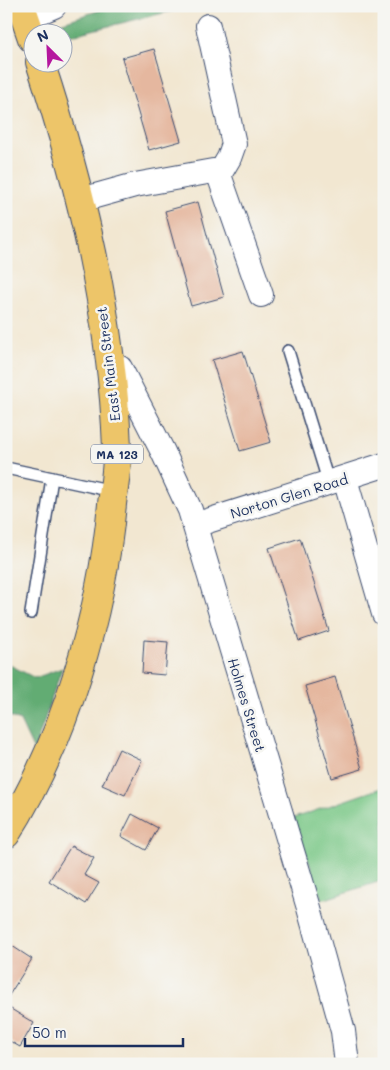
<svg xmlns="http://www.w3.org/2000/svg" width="390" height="1070" viewBox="0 0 390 1070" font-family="Mali,sans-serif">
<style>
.green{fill:#79c786;stroke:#4a7b72}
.forest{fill:#62ac73;stroke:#3e6e68}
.building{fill:#e5b79f}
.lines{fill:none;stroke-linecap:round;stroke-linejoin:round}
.service-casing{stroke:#3b4b6f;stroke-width:14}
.minor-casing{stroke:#3b4b6f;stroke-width:26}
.trunk-casing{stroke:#3b4b6f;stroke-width:30}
.service{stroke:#fff;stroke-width:11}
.minor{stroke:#fff;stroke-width:24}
.trunk{stroke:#edc569;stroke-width:28}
.labels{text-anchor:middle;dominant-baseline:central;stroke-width:5;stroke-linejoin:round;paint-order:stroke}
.shield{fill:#f6f6f2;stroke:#5d6b8a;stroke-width:1}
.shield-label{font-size:12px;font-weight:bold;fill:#1b2f5e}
.street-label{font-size:14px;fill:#1b2f5e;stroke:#f6f6f2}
</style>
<rect width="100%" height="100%" fill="#f6f6f2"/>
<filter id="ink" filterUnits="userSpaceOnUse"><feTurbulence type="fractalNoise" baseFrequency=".02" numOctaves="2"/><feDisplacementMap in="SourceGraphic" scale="10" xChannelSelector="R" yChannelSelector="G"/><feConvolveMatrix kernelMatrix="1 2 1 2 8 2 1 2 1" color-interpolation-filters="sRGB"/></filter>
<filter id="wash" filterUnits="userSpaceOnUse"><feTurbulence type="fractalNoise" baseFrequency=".0096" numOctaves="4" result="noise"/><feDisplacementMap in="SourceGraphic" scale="20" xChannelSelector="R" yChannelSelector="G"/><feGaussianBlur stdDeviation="1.12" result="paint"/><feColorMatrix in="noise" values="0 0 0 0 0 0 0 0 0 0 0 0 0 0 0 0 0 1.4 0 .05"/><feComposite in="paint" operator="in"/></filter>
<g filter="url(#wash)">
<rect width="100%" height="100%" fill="#f2e7d1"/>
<polygon class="green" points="384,787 384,880 322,900 294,818"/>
<g class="forest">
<polygon points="113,6 193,6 63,37 62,32 52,32 50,26"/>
<polygon points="6,663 35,678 62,668 34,751 20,721 6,715"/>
</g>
<g id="blocks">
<g class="building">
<polygon points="154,49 181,141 149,150 122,58"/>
<polygon points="198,202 224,297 191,306 165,211"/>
<polygon points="243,351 271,442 240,451 212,360"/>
<polygon points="300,538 329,631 299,641 269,548"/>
<polygon points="144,640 168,642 165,675 142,673"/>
<polygon points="335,677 362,769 332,778 305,686"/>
<polygon points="119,749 142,760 125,795 102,785"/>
<polygon points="132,814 158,828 146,850 121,836"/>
<polygon points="71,846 94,858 84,875 99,883 86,904 49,881"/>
<polygon points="6,942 32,959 6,1000"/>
<polygon points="6,1006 34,1023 20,1047 6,1039"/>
</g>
</g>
</g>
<g filter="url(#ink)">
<use href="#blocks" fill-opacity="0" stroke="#3b4b6f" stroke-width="1"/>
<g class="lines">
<g class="service-casing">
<g id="service">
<polyline points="288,351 329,484"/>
<polyline points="6,468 113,491"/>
<polyline points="31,613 52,478"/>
</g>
</g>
<g class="minor-casing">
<g id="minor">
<polyline points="26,18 54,6"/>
<polyline points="208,26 234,144 229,158 219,175"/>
<polyline points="81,200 135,185 213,171 219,175 261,295"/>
<polyline points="110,363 120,368 163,452 190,510 309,908 343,1031 347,1064"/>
<polyline points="345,479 384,614"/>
<polyline points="195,525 384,465"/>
</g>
</g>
<g class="trunk-casing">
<g id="trunk">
<polyline points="21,6 32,38"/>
<path d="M6,834c59,-93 96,-221 106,-330 2,-18 6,-38 5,-56 -5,-132 -36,-261 -77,-386"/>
</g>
</g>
<use href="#service" class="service"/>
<use href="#minor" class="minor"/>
<use href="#trunk" class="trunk"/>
</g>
</g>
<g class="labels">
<rect class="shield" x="91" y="444.5" width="52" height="19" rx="4"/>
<g class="shield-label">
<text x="117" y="454">MA 123</text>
</g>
<g class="street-label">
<text transform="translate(108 364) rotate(-97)">East Main Street</text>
<text transform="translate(289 496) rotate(-17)">Norton Glen Road</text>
<text transform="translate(247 705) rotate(73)">Holmes Street</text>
</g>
</g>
<rect width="390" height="1070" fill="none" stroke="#f6f6f2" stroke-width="25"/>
<g transform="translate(48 48) rotate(336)"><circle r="24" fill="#f6f6f2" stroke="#9ea6b7"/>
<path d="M0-4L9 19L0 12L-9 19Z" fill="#b5179e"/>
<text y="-8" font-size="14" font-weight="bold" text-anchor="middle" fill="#1b2f5e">N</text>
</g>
<path d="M25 1038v8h158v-8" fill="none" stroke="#1b2f5e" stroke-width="2.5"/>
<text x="32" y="1038" font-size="15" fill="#1b2f5e" stroke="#f6f6f2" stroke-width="4" paint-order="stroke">50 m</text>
</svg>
